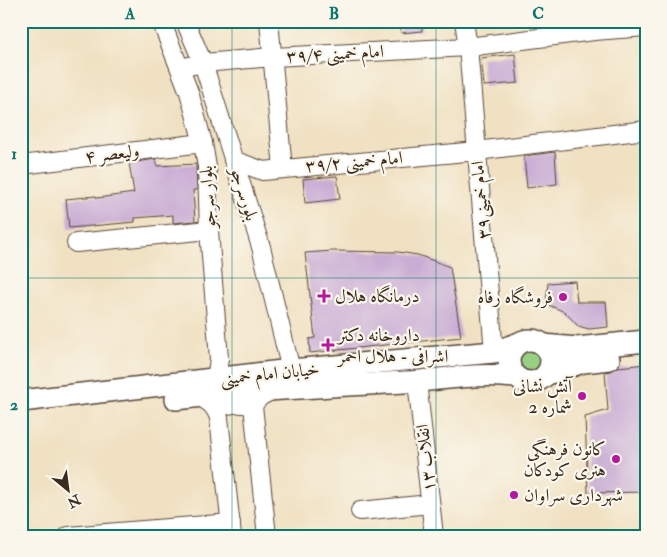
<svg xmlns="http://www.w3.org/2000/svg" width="667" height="557" viewBox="0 0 667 557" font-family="'IM FELL Double Pica',Amiri,serif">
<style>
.green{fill:#99d184;stroke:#6a7e51}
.building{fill:#c9add4}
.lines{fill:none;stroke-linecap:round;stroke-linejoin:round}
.minor-casing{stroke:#564537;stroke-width:20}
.major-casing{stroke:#564537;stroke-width:24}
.minor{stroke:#fff;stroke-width:18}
.major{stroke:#fff;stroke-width:21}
.grid{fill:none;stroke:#0f766e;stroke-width:1;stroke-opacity:0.55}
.poi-dot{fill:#b5179e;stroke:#fbf7ec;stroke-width:2}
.labels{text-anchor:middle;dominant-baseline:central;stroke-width:4.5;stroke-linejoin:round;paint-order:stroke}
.street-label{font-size:18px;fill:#3b2a1e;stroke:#fbf7ec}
.poi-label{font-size:18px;fill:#3b2a1e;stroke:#fbf7ec;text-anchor:start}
.neatline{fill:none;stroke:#0f766e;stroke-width:2}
.grid-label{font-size:16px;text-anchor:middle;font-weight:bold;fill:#0f766e}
</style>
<rect width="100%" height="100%" fill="#fbf7ec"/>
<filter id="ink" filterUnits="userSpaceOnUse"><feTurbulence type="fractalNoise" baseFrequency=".02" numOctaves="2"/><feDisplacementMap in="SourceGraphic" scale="10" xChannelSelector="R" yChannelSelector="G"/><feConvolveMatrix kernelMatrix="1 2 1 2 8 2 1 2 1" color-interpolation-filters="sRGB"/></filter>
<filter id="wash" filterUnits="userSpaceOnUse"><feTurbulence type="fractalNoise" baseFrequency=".0096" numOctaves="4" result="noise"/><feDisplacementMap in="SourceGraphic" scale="20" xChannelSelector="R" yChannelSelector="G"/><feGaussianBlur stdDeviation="1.12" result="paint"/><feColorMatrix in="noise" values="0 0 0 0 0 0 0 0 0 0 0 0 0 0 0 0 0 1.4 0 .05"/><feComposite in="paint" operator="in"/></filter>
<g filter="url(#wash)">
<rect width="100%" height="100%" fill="#f0e1c2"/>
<circle class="green" cx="530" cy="362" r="15"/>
<g id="blocks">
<g class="building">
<polygon points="400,21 422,21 422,31 401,33"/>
<polygon points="515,54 518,83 484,86 481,58"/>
<polygon points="555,152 557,184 527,188 524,156"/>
<polygon points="156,159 157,166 196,164 197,190 193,190 195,221 173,223 173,215 135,218 135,222 69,228 66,199 96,196 97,198 134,193 129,163"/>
<polygon points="337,176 340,199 305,203 303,179"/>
<polygon points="333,251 398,252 418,255 450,267 461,337 310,353 309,339 315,338 305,253"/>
<polygon points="575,281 577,302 606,302 608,327 589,329 578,326 565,312 546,304 548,283"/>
<polygon points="646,364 646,492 588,493 585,417 608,410 605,372 611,371 618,367"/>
</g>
</g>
</g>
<g filter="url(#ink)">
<use href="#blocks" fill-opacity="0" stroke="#564537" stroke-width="1"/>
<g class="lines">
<g class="minor-casing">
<g id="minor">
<polyline points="161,21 189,92 203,143 207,167 209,230 219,359 216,379"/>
<polyline points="185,21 203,63 261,247 291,370"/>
<polyline points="269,21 283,169"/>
<polyline points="464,21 468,47 494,352"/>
<polyline points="180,68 203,63 273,57 468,47 594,31 646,27"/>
<polyline points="233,160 263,171 477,151 646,130"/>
<polyline points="21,165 203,143"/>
<polyline points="76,243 209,230"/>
<polyline points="417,381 434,536"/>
<path d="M197,396c12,5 18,10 22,22l13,118"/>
<path d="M216,409c12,-5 25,-7 37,-3"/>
<polyline points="360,511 430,504"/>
<polyline points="68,536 231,523"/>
<path d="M267,536l-14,-130c5,-10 12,-12 22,-16"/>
</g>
</g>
<g class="major-casing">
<g id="major">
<circle cx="530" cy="361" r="21"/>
<polyline points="543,345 577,348 646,341"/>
<polyline points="547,374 583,362 609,359"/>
<path d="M176,399c76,-9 152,-13 229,-17 37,-2 73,-10 110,-5"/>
<polyline points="21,401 291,370 494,352 517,344"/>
</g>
</g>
<use href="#minor" class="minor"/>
<use href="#major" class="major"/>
</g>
</g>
<path class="grid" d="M232,21v515M436,21v515M21,278h625"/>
<g class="poi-dot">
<path d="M321.5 288.5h5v5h5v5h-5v5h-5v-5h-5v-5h5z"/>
<circle cx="563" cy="297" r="5"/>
<path d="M325.5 337.5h5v5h5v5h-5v5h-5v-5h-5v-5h5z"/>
<circle cx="582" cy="396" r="5"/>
<circle cx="616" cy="459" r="5"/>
<circle cx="514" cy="495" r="5"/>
</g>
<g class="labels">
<g class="street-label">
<text transform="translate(335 54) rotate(-3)">امام خمینی ۳۹/۴</text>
<text transform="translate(112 154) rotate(-7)">ولیعصر ۴</text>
<text transform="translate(354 162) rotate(-5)">امام خمینی ۳۹/۲</text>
<text transform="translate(244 194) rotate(73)">بلورسرجو</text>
<text transform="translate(208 197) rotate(-93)">بلوار سرجو</text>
<text transform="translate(481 200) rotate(-95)">امام خمینی۳۹</text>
<text transform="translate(270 374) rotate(-6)">خیابان امام خمینی</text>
<text transform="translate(426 458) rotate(-96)">انقلاب ۱۳</text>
</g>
<g class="poi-label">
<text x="335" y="296">درمانگاه هلال</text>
<text x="553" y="297" text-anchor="end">فروشگاه رفاه</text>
<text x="338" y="335">داروخانه دکتر<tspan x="338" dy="21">اشرافی - هلال احمر</tspan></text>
<text x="572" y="386" text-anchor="end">آتش نشانی<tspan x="572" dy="21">شماره 2</tspan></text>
<text x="606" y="449" text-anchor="end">کانون فرهنگی<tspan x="606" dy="21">هنری کودکان</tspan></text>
<text x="524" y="495">شهرداری سراوان</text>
</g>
</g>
<rect width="667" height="557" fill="none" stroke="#fbf7ec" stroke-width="55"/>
<g transform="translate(68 490) rotate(151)" stroke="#fbf7ec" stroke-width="4" paint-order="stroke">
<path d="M0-4L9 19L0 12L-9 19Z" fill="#3b2a1e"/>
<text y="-8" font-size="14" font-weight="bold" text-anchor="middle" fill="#3b2a1e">N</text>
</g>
<rect x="28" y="28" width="612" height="502" class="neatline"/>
<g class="grid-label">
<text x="130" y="19">A</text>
<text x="334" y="19">B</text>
<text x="538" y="19">C</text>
<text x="14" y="159">1</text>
<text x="14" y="410">2</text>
</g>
</svg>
